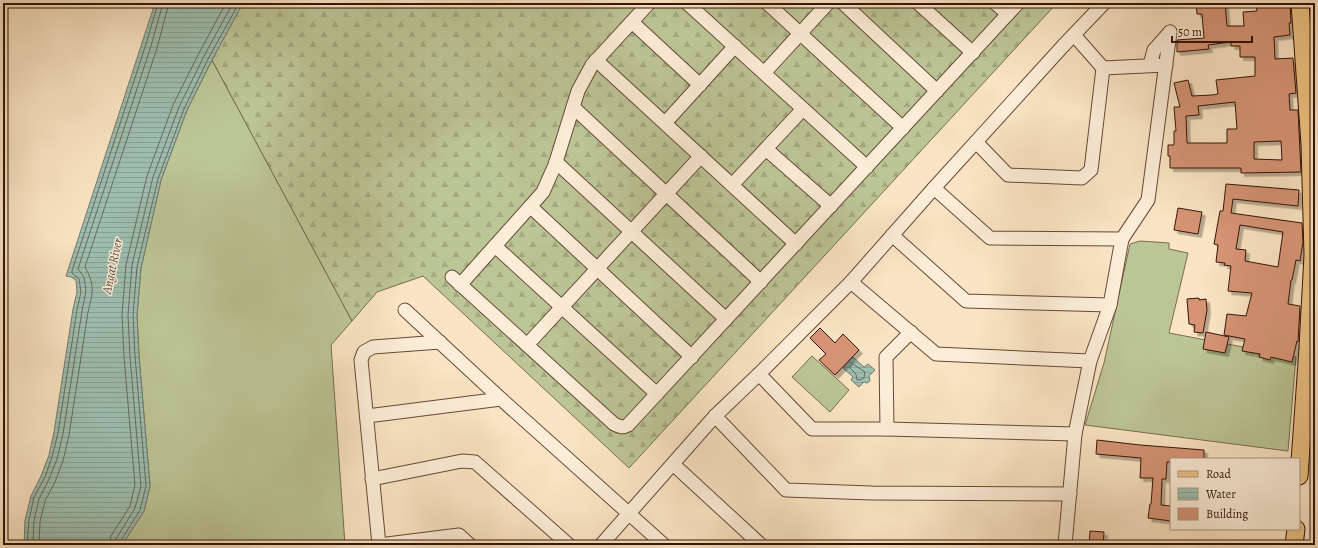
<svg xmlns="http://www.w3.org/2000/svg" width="1318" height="548" viewBox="0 0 1318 548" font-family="Alegreya,serif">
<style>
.grass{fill:#bcc595;stroke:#786c4e}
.forest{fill:url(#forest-firs);stroke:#786c4e}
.water{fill:url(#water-rules);stroke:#747b6d}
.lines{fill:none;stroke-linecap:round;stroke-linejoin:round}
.shore{stroke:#696a5c;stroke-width:1}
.building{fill:#d69474;stroke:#341408;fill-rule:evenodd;filter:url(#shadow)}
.minor-casing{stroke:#664837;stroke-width:15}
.major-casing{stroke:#341408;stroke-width:19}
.minor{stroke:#fcedd8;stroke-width:13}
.major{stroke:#edc282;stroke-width:17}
.labels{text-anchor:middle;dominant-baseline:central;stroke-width:3;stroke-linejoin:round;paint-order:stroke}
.water-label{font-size:13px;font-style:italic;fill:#595043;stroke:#fcedd8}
</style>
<defs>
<pattern id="forest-firs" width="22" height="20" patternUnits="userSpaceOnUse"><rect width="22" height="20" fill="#bcc595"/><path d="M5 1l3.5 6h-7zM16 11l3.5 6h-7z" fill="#a2a87f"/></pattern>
<pattern id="water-rules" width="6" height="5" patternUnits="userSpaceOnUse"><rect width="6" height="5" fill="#9ebfb0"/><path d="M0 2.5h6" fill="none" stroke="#89a396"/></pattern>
<filter id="shadow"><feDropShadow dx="3.5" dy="3.5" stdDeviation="0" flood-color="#0004"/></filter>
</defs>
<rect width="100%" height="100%" fill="#fae4c3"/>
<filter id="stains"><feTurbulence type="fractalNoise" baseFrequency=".005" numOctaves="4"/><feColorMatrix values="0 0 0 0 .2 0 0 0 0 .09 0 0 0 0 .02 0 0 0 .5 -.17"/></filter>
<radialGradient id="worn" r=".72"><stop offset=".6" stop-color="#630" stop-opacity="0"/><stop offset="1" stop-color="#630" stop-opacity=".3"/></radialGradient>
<g class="grass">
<polygon points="212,60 352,321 331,345 345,545 122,545 144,511 150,486 139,356 137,315 141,268 161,180 187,110"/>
<polygon points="1140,241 1169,243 1169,249 1188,253 1169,333 1296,357 1288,451 1085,425 1104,363 1130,244"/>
<polygon points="812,356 849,390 830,412 792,377"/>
</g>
<polygon class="forest" points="243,3 1057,3 629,468 423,276 377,292 352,321 212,60"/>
<g class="water">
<polygon points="155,3 243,3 212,60 187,110 161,180 141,268 137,315 139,356 150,486 144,511 122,545 24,545 25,520 31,496 41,476 49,455 54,432 73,309 77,292 76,280 71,277 66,276"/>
<polygon points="853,357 864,367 868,364 875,370 869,376 870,381 867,383 864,382 859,387 851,380 853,377 843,368"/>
</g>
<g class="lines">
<g class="shore">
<polygon points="853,364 865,372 864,378 859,380 857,380 856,374 850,368"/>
<polyline points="27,545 29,520 34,497 45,477 52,457 58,433 77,310 81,292 79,279 72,273 72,271 146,44 158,3"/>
<polyline points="33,545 34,521 39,499 49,479 57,459 63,434 82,311 86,291 84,277 78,269 151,46 163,3"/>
<path d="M39,545l1,-23 5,-21 10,-19 8,-21 6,-26 19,-123c5,-20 7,-27 -3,-45l72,-219 12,-45"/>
<polyline points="109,545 111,536 130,506 135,485 124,357 122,315 126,265 147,176 173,105 199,53 226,3"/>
<polyline points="115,545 116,539 135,508 141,486 130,357 128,315 132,265 153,177 179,107 204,56 233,3"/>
<polyline points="120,545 120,542 140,510 146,486 135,356 133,315 137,267 158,179 184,109 208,59 239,3"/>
</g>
</g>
<g class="building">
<path d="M1196,3h29l2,23h17l-1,-14 14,-1 -1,-8h34l1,20h-2l1,12 -16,2 1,22 18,-1 3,35 -7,1 1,16h8l3,62 -60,1v-5h-71v-12h-2v-11h6v-14h2l-2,-24h6l-6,-24 14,-3 4,16 20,-1 6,-1 -2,-14 39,-4v-19h-15v-11h-9v-4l-23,3 1,4 -32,3v-12l27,-2 -2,-24h-5zM1235,102l2,27h-10v14h-40l-1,-27 13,-1 -1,-9zM1281,141l1,19 -28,-1v-17z"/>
<path d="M1226,184l73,6 -1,16 -65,-7 -2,14 71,10 1,19 -3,19 -4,-1 -4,20h-1l-3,24 12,2 -2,36 -1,-1 -5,21 -21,-5 -1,3 -11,-3 1,-3 -18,-3 3,-12 -21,-4 3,-21 19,2 6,-23 -24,-2 3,-25 -7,-1 1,-2 -9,-1 2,-17 -4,-1 6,-33h3zM1240,225l43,7 -5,35 -33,-6 1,-11 -10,-1z"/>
<polygon points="1178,208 1202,212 1198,234 1174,230"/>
<polygon points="1199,298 1199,300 1206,299 1207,310 1203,333 1194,332 1195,325 1189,324 1187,299"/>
<polygon points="820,328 835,343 843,334 859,350 835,375 819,360 826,354 810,338"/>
<polygon points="1206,332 1229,337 1225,353 1203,349"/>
<polygon points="1097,440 1140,445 1204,450 1204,459 1171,459 1171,462 1167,462 1166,479 1162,479 1161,505 1171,506 1171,521 1148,518 1150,504 1151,504 1153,478 1140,478 1141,458 1096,454"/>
<polygon points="1090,531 1104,532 1103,545 1089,545"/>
</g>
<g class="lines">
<g class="minor-casing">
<g id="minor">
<polyline points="687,3 867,167"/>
<polyline points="767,3 903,128"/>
<polyline points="843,3 937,91"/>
<polyline points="918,3 973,53"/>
<polyline points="995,3 1008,14"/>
<polyline points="632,22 700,85"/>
<polyline points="596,60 796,244"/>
<polyline points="1150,65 1154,50 1170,32"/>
<polyline points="1103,68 1166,65"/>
<polyline points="764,73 828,3"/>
<polyline points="573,107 761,282"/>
<polyline points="665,123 735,46"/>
<polyline points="976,142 1008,175 1082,178 1091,170 1103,68 1074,35"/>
<polyline points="766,149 831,206"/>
<polyline points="556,162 726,319"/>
<polyline points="732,185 803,109"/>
<polyline points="934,188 990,238 1122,239 1148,200 1170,32"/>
<polyline points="531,207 692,357"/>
<polyline points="892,235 966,301 1110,305"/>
<polyline points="495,246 657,394"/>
<path d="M452,277l162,147c6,3 9,4 14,1l390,-422"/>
<polyline points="851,282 936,354 1090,361"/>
<polyline points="460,285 543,192 555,165 578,91 592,65 649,3"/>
<polyline points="405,310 501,399 664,545"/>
<polyline points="527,345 701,156"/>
<polyline points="759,374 812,429 887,429 1075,434"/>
<polyline points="367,416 501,399"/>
<polyline points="715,416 786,490 872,493 1070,494"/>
<polyline points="887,429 886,357 911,332"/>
<polyline points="673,464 761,545"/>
<polyline points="372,479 462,461 475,462 569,545"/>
<polyline points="379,545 361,360 364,352 373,347 440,342"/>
<polyline points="379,545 459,535 470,545"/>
<polyline points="601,545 715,416 759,374 851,282 934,188 1063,46 1104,3"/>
<polyline points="1065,545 1075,434 1090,361 1110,305 1122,239"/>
</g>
</g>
<g class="major-casing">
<g id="major">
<polyline points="1299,476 1308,348 1313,255 1310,144 1300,3"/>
<polyline points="1294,545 1296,529"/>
</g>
</g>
<use href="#minor" class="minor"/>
<use href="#major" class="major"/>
</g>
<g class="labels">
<g class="water-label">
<text transform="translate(112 266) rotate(-78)">Angat River</text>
</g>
</g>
<rect width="1318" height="548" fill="none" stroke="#fae4c3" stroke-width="16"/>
<rect x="4" y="4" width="1310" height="540" fill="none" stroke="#341408" stroke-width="2"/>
<rect x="8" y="8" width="1302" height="532" fill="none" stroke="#341408"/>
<rect x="1170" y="458" width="130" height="72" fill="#fcedd8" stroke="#ac9685"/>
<rect x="1178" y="471" width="20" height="6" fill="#edc282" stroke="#ac9685"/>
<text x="1206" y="478" font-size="12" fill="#341408">Road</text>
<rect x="1178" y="488" width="20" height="12" fill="url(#water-rules)" stroke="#ac9685"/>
<text x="1206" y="498" font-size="12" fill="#341408">Water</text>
<rect x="1178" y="508" width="20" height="12" fill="#d69474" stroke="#ac9685"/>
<text x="1206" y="518" font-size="12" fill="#341408">Building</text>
<path d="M1172 36v6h80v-6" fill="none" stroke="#341408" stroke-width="2"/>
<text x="1178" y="36" font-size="12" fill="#341408" stroke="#fcedd8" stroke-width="3" paint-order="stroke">50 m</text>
<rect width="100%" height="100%" filter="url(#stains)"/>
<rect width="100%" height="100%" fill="url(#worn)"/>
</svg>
